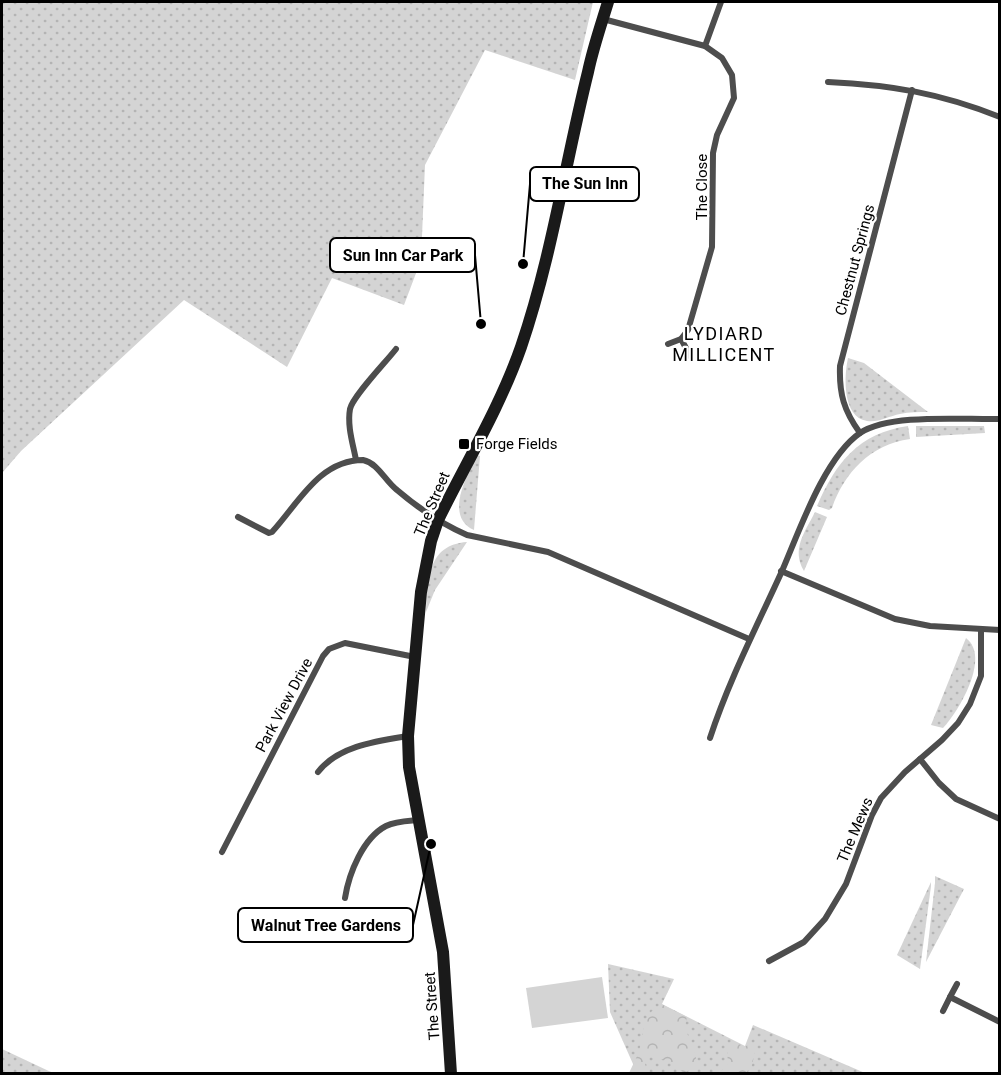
<svg xmlns="http://www.w3.org/2000/svg" width="1001" height="1075" viewBox="0 0 1001 1075" font-family="Roboto,sans-serif">
<style>
.green{fill:url(#green-dots)}
.forest{fill:url(#forest-crowns)}
.pitch{fill:#d4d4d4}
.lines{fill:none;stroke-linecap:round;stroke-linejoin:round}
.street{stroke:#4d4d4d;stroke-width:6}
.secondary{stroke:#1a1a1a;stroke-width:12}
.poi-dot{fill:#000;stroke:#fff;stroke-width:2}
.labels{text-anchor:middle;dominant-baseline:central;stroke-width:4.5;stroke-linejoin:round;paint-order:stroke}
.street-label{font-size:15px;fill:#000;stroke:#fff}
.poi-label{font-size:15px;fill:#000;stroke:#fff;text-anchor:start}
.quarter-label{font-size:18px;letter-spacing:1.5px;fill:#000;stroke:#fff}
.leader{fill:none;stroke:#000;stroke-width:2}
.callout-dot{fill:#000;stroke:#fff;stroke-width:2}
.callout{fill:#fff;stroke:#000;stroke-width:2}
.callout-label{font-size:16px;text-anchor:middle;font-weight:bold;fill:#000}
</style>
<defs>
<pattern id="green-dots" width="8" height="8" patternUnits="userSpaceOnUse" patternTransform="scale(1.5)"><rect width="8" height="8" fill="#d4d4d4"/><path d="M2 2h.1M6 6h.1" fill="none" stroke="#b4b4b4" stroke-width="1.8" stroke-linecap="round"/></pattern>
<pattern id="forest-crowns" width="20" height="18" patternUnits="userSpaceOnUse" patternTransform="scale(1.5)"><rect width="20" height="18" fill="#d4d4d4"/><path d="M2 6a3 3 0 1 1 6 0M12 15a3 3 0 1 1 6 0" fill="none" stroke="#b4b4b4"/></pattern>
</defs>
<rect width="100%" height="100%" fill="#fff"/>
<g class="green">
<polygon points="2,2 593,2 575,80 485,50 425,165 421,260 404,305 332,278 287,367 184,300 21,451 2,473"/>
<path d="M848,358l16,5 64,49c-9,0 -19,0 -28,2 -11,2 -22,9 -33,7 -25,-4 -23,-45 -19,-63z"/>
<path d="M908,426l2,13c-39,5 -66,34 -78,69l-3,2 -12,-4c19,-44 42,-73 91,-80z"/>
<polygon points="916,426 984,426 985,433 916,437"/>
<path d="M477,455l3,1 -6,74c-30,-13 -7,-55 3,-75z"/>
<path d="M815,512l12,5 -23,54c-13,-22 1,-39 11,-59z"/>
<path d="M467,542l-32,48 -9,22c2,-32 1,-67 41,-70z"/>
<path d="M966,638c25,19 -7,73 -23,90l-12,-3z"/>
<polygon points="935,876 964,889 926,962 935,883"/>
<polygon points="931,882 931,886 920,969 897,955"/>
<polygon points="608,964 674,979 662,1004 745,1046 753,1025 865,1073 637,1073 610,1012"/>
<polygon points="2,1049 53,1073 2,1073"/>
</g>
<g class="forest">
<path d="M661,1004l26,13 -2,8c2,15 15,27 10,42l-11,6 -16,-12 -16,-5 -6,3 -1,5 3,9h-19l10,-21 6,-30 6,-10z"/>
<polygon points="733,1041 745,1047 749,1045 752,1047 755,1052 752,1065 746,1073 718,1073 727,1066 728,1051"/>
</g>
<polygon class="pitch" points="602,977 608,1018 532,1028 526,988"/>
<g class="lines">
<g class="street">
<polyline points="603,19 705,46 722,58 732,75 734,98 717,135 713,153 712,247 688,330 681,339 668,344"/>
<polyline points="705,46 721,2"/>
<path d="M828,82c63,3 112,11 172,35"/>
<polyline points="681,339 691,357"/>
<path d="M860,433c-16,-22 -21,-39 -20,-67l72,-276"/>
<path d="M356,460c-3,-16 -9,-34 -6,-51 3,-13 36,-47 46,-60"/>
<path d="M238,517l31,16 3,-1c26,-28 47,-72 91,-72 15,3 22,21 34,30 21,18 45,34 70,45l81,17 201,87"/>
<polyline points="781,571 895,619 930,626 1000,630"/>
<path d="M710,738c19,-58 47,-112 72,-167 17,-39 42,-113 78,-138 31,-20 103,-13 140,-14"/>
<polyline points="920,759 939,783 956,799 1000,819"/>
<path d="M318,772c20,-26 59,-31 90,-36"/>
<polyline points="222,852 323,656 329,649 345,643 415,657"/>
<path d="M345,898c4,-25 18,-60 41,-72 10,-5 21,-5 32,-6"/>
<polyline points="769,961 804,942 825,919 846,884 872,815 881,798 905,772 942,740 958,723 970,704 981,676 981,630"/>
<polyline points="957,984 950,997 1000,1022"/>
<polyline points="943,1011 950,997"/>
</g>
<path class="secondary" d="M451,1074l-8,-122 -34,-185 -1,-31 13,-144 10,-51 7,-21c28,-57 62,-113 83,-173 31,-91 44,-183 67,-275 5,-24 13,-47 20,-70"/>
</g>
<rect class="poi-dot" x="458" y="438" width="12" height="12" rx="3"/>
<g class="labels">
<g class="street-label">
<text transform="translate(702 187) rotate(-90)">The Close</text>
<text transform="translate(855 260) rotate(-75)">Chestnut Springs</text>
<text transform="translate(432 504) rotate(-67)">The Street</text>
<text transform="translate(284 705) rotate(-62)">Park View Drive</text>
<text transform="translate(855 830) rotate(-67)">The Mews</text>
<text transform="translate(432 1006) rotate(-94)">The Street</text>
</g>
<g class="poi-label">
<text x="476" y="444">Forge Fields</text>
</g>
<g class="quarter-label">
<text x="724" y="333">LYDIARD<tspan x="724" dy="21">MILLICENT</tspan></text>
</g>
</g>
<path class="leader" d="M523 264L530 184M481 324L475 255M431 844L413 925"/>
<g class="callout-dot">
<circle cx="523" cy="264" r="6"/>
<circle cx="481" cy="324" r="6"/>
<circle cx="431" cy="844" r="6"/>
</g>
<g class="callout">
<rect x="530" y="167" width="109" height="34" rx="6"/>
<rect x="330" y="238" width="145" height="34" rx="6"/>
<rect x="238" y="908" width="175" height="34" rx="6"/>
</g>
<g class="callout-label">
<text x="585" y="189">The Sun Inn</text>
<text x="403" y="261">Sun Inn Car Park</text>
<text x="326" y="931">Walnut Tree Gardens</text>
</g>
<rect width="1001" height="1075" fill="none" stroke="#000000" stroke-width="6"/>
</svg>
